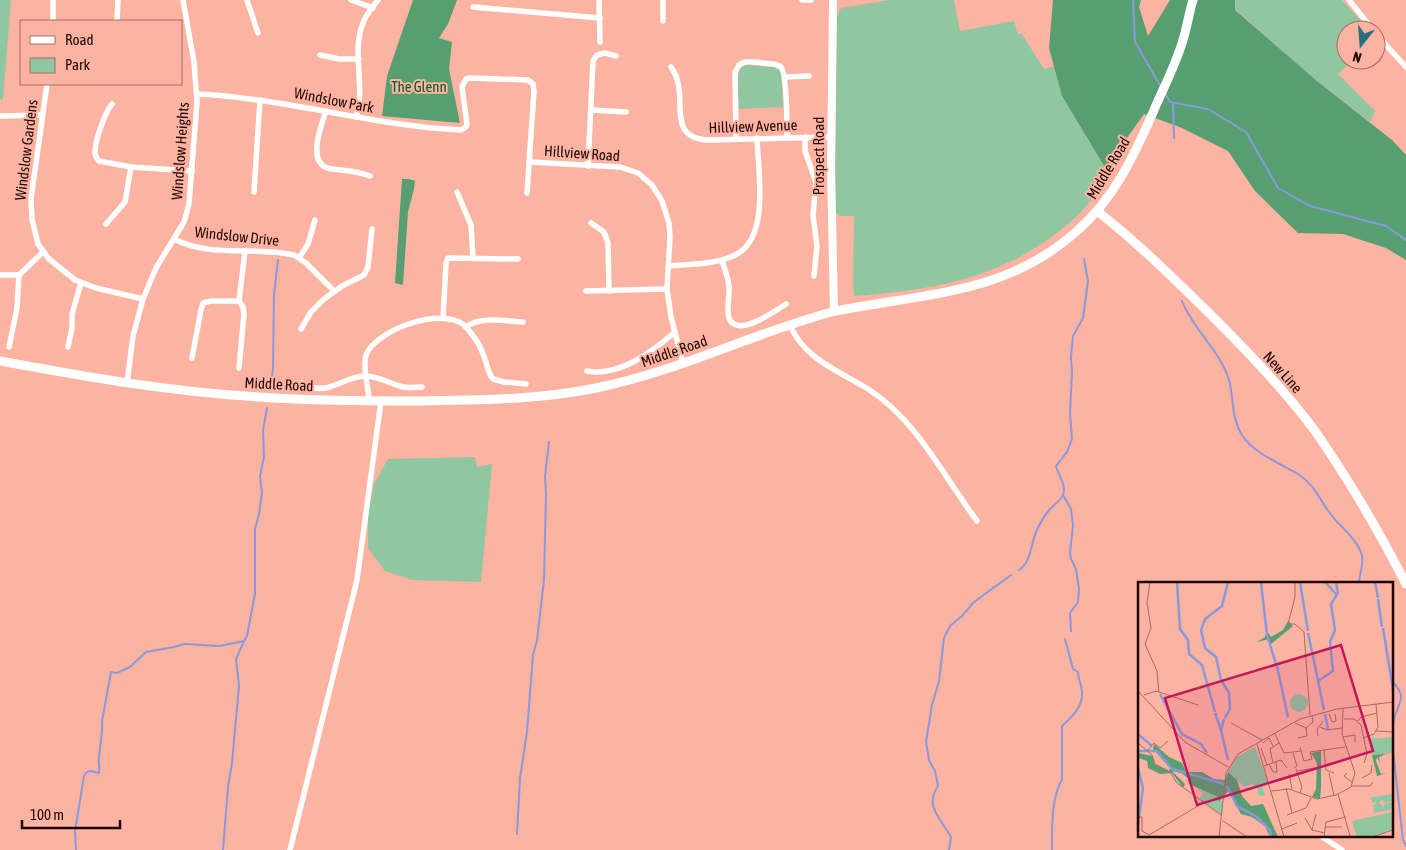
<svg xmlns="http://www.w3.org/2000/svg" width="1406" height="850" viewBox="0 0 1406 850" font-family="'Asap Condensed',sans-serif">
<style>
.green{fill:#90c6a0}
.forest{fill:#579f70}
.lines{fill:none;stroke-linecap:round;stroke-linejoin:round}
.stream{stroke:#8a99dd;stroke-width:2}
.minor{stroke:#fff;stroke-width:5.5}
.tertiary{stroke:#fff;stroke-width:8}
.secondary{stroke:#fff;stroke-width:9}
.labels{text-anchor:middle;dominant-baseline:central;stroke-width:4;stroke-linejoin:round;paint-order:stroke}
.park-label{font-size:15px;fill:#005c30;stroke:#fdb3a1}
.street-label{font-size:15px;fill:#200703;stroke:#fdb3a1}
.inset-river{fill:none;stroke:#8a99dd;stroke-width:2.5}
.inset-road{fill:none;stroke:#a56e62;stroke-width:1}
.view{fill:#c2185b;fill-opacity:0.15;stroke:#c2185b;stroke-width:2.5}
.inset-edge{fill:none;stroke:#200703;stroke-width:2.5}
</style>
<rect width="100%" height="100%" fill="#fdb3a1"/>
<g class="green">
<polygon points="0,0 11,0 3,100 0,99"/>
<path d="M889,0h65l6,31 54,-10 4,13h4l22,35 10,-3 8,30 47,78c-9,12 -17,26 -27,37 -65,64 -141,79 -228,85l-1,-11 1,-69h-14l-5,-4 2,-195 4,-9z"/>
<polygon points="1235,0 1342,0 1369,30 1346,30 1346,60 1353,60 1338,74 1375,111 1370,122 1317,81 1235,9"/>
<path d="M745,65l29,2 7,4 2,36 -44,2c0,-13 -6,-38 6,-44z"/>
<polygon points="475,457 477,467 492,464 481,582 412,580 385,571 368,548 368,515 374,484 388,459"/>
</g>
<g class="forest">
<polygon points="413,0 457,0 448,24 439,38 452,42 449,69 460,123 382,116 387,76"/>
<polygon points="1053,0 1141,0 1139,7 1148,36 1170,0 1235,0 1235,10 1317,81 1392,140 1406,155 1406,260 1386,248 1343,234 1298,233 1255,191 1228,151 1182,128 1144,114 1124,142 1109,174 1062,96 1049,48"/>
<polygon points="402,179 409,179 415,181 414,189 408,212 403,285 395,283"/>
</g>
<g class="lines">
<g class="stream">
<polyline points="1133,0 1135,42 1161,87"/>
<polyline points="1165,93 1170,102 1208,109 1246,132 1278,188 1310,206 1386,226 1406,240"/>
<polyline points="1173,103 1174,138"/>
<path d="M1182,301c11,29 38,49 47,79 5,18 2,38 13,55 11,18 39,29 56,39 17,11 20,23 31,38 9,13 25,24 31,38 6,11 -1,22 -1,34"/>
<polyline points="271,384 273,369 274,295 278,260"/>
<polyline points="1063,495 1071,509 1073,525 1070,553 1071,559 1076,569 1079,589 1078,602 1070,613 1071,631"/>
<path d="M1019,570c12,-8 12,-26 17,-38 4,-9 8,-16 14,-23 4,-4 11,-9 13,-14 4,-10 -5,-20 -7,-29l11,-14 5,-13 -2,-26 2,-40 -1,-16 2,-21 10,-18 5,-37 -4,-22"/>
<path d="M1392,681c13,14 10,17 4,32 -2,5 -3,11 -4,16"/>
<polyline points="1392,742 1403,840 1406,846"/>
<polyline points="517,834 520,778 527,732 533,655 537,640 544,580 546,494 545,476 549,442"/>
<path d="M76,850l-1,-19 9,-55 3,-4 3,-1 9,2c1,-5 -1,-10 0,-16 1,-12 4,-24 3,-36l9,-49 6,1 13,-6 16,-15 28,-5 10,-3 35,2 25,-5 3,-5 8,-42v-65l4,-15 3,-20 -2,-18 4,-19 -1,-27 4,-22"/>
<polyline points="223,850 228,787 232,763 239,686 236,659 244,641"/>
<path d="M949,850l2,-13c-10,-18 -27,-31 -13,-51l-3,-15 -6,-11 -3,-18 6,-37 7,-24 5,-43 6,-12 12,-10 12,-14 37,-27"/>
<path d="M1052,850c0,-22 -1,-51 10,-71v-53c10,-9 21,-19 20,-34 0,-7 -4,-12 -4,-20l-5,-3 -8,-30"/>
</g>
<g class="minor">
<polyline points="247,0 258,33"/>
<polyline points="351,0 373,8"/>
<polyline points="599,0 600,42"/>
<polyline points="663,0 663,21"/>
<polyline points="802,0 811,0"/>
<polyline points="1349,0 1373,30"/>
<polyline points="473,7 600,18"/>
<polyline points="53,21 53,0"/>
<polyline points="117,21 118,0"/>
<polyline points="1376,34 1406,67"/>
<polyline points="320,55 339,59 359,59"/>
<path d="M671,67c21,28 -9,71 38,73l123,-3"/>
<polyline points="785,77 809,76"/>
<polyline points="47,84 31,199 32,219 38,244 49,259 75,280 96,288 143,299"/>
<path d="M197,94c89,4 175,32 264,36l5,-3 1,-3 -5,-37 4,-8 4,-1 58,2 5,4 1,7 -7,102"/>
<path d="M112,104c-7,8 -18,39 -17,50 1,4 2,4 4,7l32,6 61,4"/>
<polyline points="592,110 626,112"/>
<path d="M326,111c-5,15 -21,55 6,58 15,2 23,1 38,7"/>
<polyline points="0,116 42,115"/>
<path d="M356,117c10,-31 -5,-65 7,-94 3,-9 10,-16 15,-23"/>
<polyline points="805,137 805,151 816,182 813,215 817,246 814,276"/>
<path d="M736,139l-1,-67 4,-7c7,-5 15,-3 23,-2 5,1 14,0 19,4 6,7 6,59 6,71"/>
<polyline points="530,162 620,167 638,173 652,185 662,201 669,223 670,237 667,289 671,317 683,363"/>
<polyline points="588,166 593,61 597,55 605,53 616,56"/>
<polyline points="254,192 260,100"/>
<polyline points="457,192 471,225 473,258"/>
<polyline points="591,223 604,232 608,243 609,291"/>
<polyline points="106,224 125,202 131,167"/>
<path d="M174,239c36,19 81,7 120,16l12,8 28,28"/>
<polyline points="299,258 308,244 315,220"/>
<path d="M722,260c2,8 6,17 7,26 1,10 -3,22 0,32 8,21 46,-7 57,-14"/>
<path d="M669,266c21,-2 48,-1 68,-12 33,-18 21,-84 20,-116"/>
<polyline points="0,275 19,275 42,253"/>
<polyline points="586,291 667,289"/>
<polyline points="239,301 245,251"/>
<polyline points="443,318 446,263 448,258 518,259"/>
<path d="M790,325c14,34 49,46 78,64 48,30 76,88 109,132"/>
<path d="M466,327c13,-11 39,-6 57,-5"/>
<polyline points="301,329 311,312 324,299 342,286 364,275 368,267 372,229"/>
<polyline points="9,347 17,308 19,275"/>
<polyline points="68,347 72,328 72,314 81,283"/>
<polyline points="192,358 201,310 203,303 211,301 239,301 243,307 244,314 239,368"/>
<path d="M587,371c32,6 65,-19 88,-39"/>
<polyline points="127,383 133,336 143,299 156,268 184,222 189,204 197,102 194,62 183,0"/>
<path d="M302,383c26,15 38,-6 63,-7 14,0 25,8 38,11 6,1 12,0 19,0"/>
<path d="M369,401c0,-13 -7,-34 -3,-46 10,-25 75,-49 98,-30 7,7 16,19 19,29 4,8 4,18 10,25l11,3 22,2"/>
<polyline points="1321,836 1342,850"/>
<polyline points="290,850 357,580 381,401"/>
</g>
<polyline class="tertiary" points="833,0 831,168 834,312"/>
<g class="secondary">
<path d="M1097,211c40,31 76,67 112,102 37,37 75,76 106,118 34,49 64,100 91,153"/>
<path d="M0,361c86,16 172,31 259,36 53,4 106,4 159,4 59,-1 120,-1 178,-13 81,-16 157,-55 236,-76 20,-5 41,-7 62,-11 70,-11 128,-21 183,-70 37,-32 58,-77 77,-121 10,-23 22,-46 29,-70 4,-13 6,-27 10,-40"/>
</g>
</g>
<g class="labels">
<g class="park-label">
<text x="419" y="86">The Glenn</text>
</g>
<g class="street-label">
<text transform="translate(334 100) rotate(11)">Windslow Park</text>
<text transform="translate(753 126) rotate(-2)">Hillview Avenue</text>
<text transform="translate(26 150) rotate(-83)">Windslow Gardens</text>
<text transform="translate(180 151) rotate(-86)">Windslow Heights</text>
<text transform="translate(582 153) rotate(4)">Hillview Road</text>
<text transform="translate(818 156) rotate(-90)">Prospect Road</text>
<text transform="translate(1108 168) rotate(-59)">Middle Road</text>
<text transform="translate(237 236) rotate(6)">Windslow Drive</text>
<text transform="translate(674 351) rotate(-19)">Middle Road</text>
<text transform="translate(1283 372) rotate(48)">New Line</text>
<text transform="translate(279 384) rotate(3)">Middle Road</text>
</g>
</g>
<g transform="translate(1138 582)">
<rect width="255" height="255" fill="#fdb3a1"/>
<path d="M152 121a9 9 0 1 1 18 0a9 9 0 1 1-18 0ZM255,155v16l-21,2 -3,-16zM117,165l13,35 -9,5 3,-1 3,9 -6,1 -2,-8 -5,-4 -7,3 -17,-15 8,-15zM59,206l21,9 2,5 3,-2 -2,14 -22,-15 4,-6zM255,212v7l-9,2 -1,-4 -4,4 5,5v-4l9,-2v7l-19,4 -1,-7 4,-4 -5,1 -1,-6zM255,230v18l-22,7h-14l-5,-16z" fill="#90c6a0"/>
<path d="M150,39l5,5 -22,18 -2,-5 -12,3 8,-5 2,-6 4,6 12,-7zM16,162l15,13 13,6 4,9h16l12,7 11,1 3,-8 9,8 5,16 9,10 12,-2 15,33h-8l-5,-11 -13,-9 -11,-3 -13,-23 -9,11 -1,-5 -29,-13 -1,-6 -7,-5 -9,-2 13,13 -2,4 -11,-15 -12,1 -12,-6 -1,-7 -8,-3 -1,-5 15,3 1,8 15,7 1,-3 -17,-19zM183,169v38l-1,9h-4l-4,-1 4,-8 1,-26 -6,-10zM248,172l-7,3 1,6 -3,-6 -1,4 5,13 6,-1 -10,3 -5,-21z" fill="#579f70"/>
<path class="inset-river" d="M39,0l3,47 8,11 1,14 13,11 13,47M123,0l6,53 9,29M162,0l8,49M187,0l11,12M237,0l3,16M240,17l4,28M245,46l10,62M170,51l10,47M139,84l11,51M22,112l22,40 19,10 6,9M186,128l-6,-29 15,-10 -3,-29 5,-12 -4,-26 7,-11 -2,-11M77,131l6,17M187,132l3,15M87,136l5,-9 -1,-16 -8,-13 -5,-23 -11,-9 -4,-18 4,-11 17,-13 6,-24M86,137l-3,11 7,30M0,152l14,12M0,169h19l15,18 52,15M0,186l5,20 -5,36M89,204l10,20 20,11 13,13 1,7"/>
<path class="inset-road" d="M12,0l-3,21 4,25 -6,16 12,27 2,21M157,0v15l-7,27h7l9,8 6,83M0,109l47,51 43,25M6,113l12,-4 42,14M191,132l3,8 4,-1 -1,-7M206,137h10l7,6 6,29 -3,9M220,139l3,-4 16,-4M93,141l31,17M157,141l11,5 7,-6 -1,-6M182,145l7,3 15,-2M238,149l17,1M137,152l9,19 17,-2M180,154l-1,-6 6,-9M205,155l12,-2v7M160,156l9,-2 -1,-8M225,156l11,-4 4,-7 -2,-23M0,161l14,12 3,9 15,8 7,11 44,32M125,161l6,-5 4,8M119,162l27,93M162,165l4,14 8,-2 -2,-7 35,-5M123,166l6,17M186,168l2,20 8,3M9,169l7,-8 6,5 8,-7M155,171l4,13 -3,2M135,181l-3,-14 9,-6M131,182l4,8h4l-1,-10M126,184l17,-6 6,8M158,187l6,18 -2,6M160,189l16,-3M191,191l5,23M209,191l-3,3 9,7M151,192l3,15M224,196l9,-5 1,-8M214,204h18l3,-4M148,206l6,25M133,209l18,-2 28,10 19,-4 15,-8 4,-14 -13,-39 1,-26M200,212l12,42M149,233l19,-7 5,-10M0,235h4v14l7,4 54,-32M167,236l7,12 13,3M85,239l24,16M187,245h17M144,247l15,-6M174,248l4,-16M81,255l7,-64 12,-19 62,-35 37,-10 56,-7M186,255l2,-15 20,-5M234,255l21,-7"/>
<path class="view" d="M203,63l32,106 -176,54 -32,-107z"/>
<rect width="255" height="255" class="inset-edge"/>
</g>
<rect x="20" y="20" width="162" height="65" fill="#fdb3a1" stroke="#a56e62"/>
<rect x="30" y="36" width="25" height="8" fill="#ffffff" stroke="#a56e62"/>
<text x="65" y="45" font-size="15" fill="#200703">Road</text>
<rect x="30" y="58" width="25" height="15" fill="#90c6a0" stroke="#a56e62"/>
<text x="65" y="70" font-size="15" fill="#200703">Park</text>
<g transform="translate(1361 45) rotate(197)"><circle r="24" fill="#fdb3a1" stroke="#a56e62"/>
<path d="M0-4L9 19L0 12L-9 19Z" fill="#286e7c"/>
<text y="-8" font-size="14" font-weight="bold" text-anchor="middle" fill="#200703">N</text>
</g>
<path d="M22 820v8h98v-8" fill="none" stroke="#200703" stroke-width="2.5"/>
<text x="30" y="820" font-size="15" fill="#200703" stroke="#fdb3a1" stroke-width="4" paint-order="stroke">100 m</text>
</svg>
